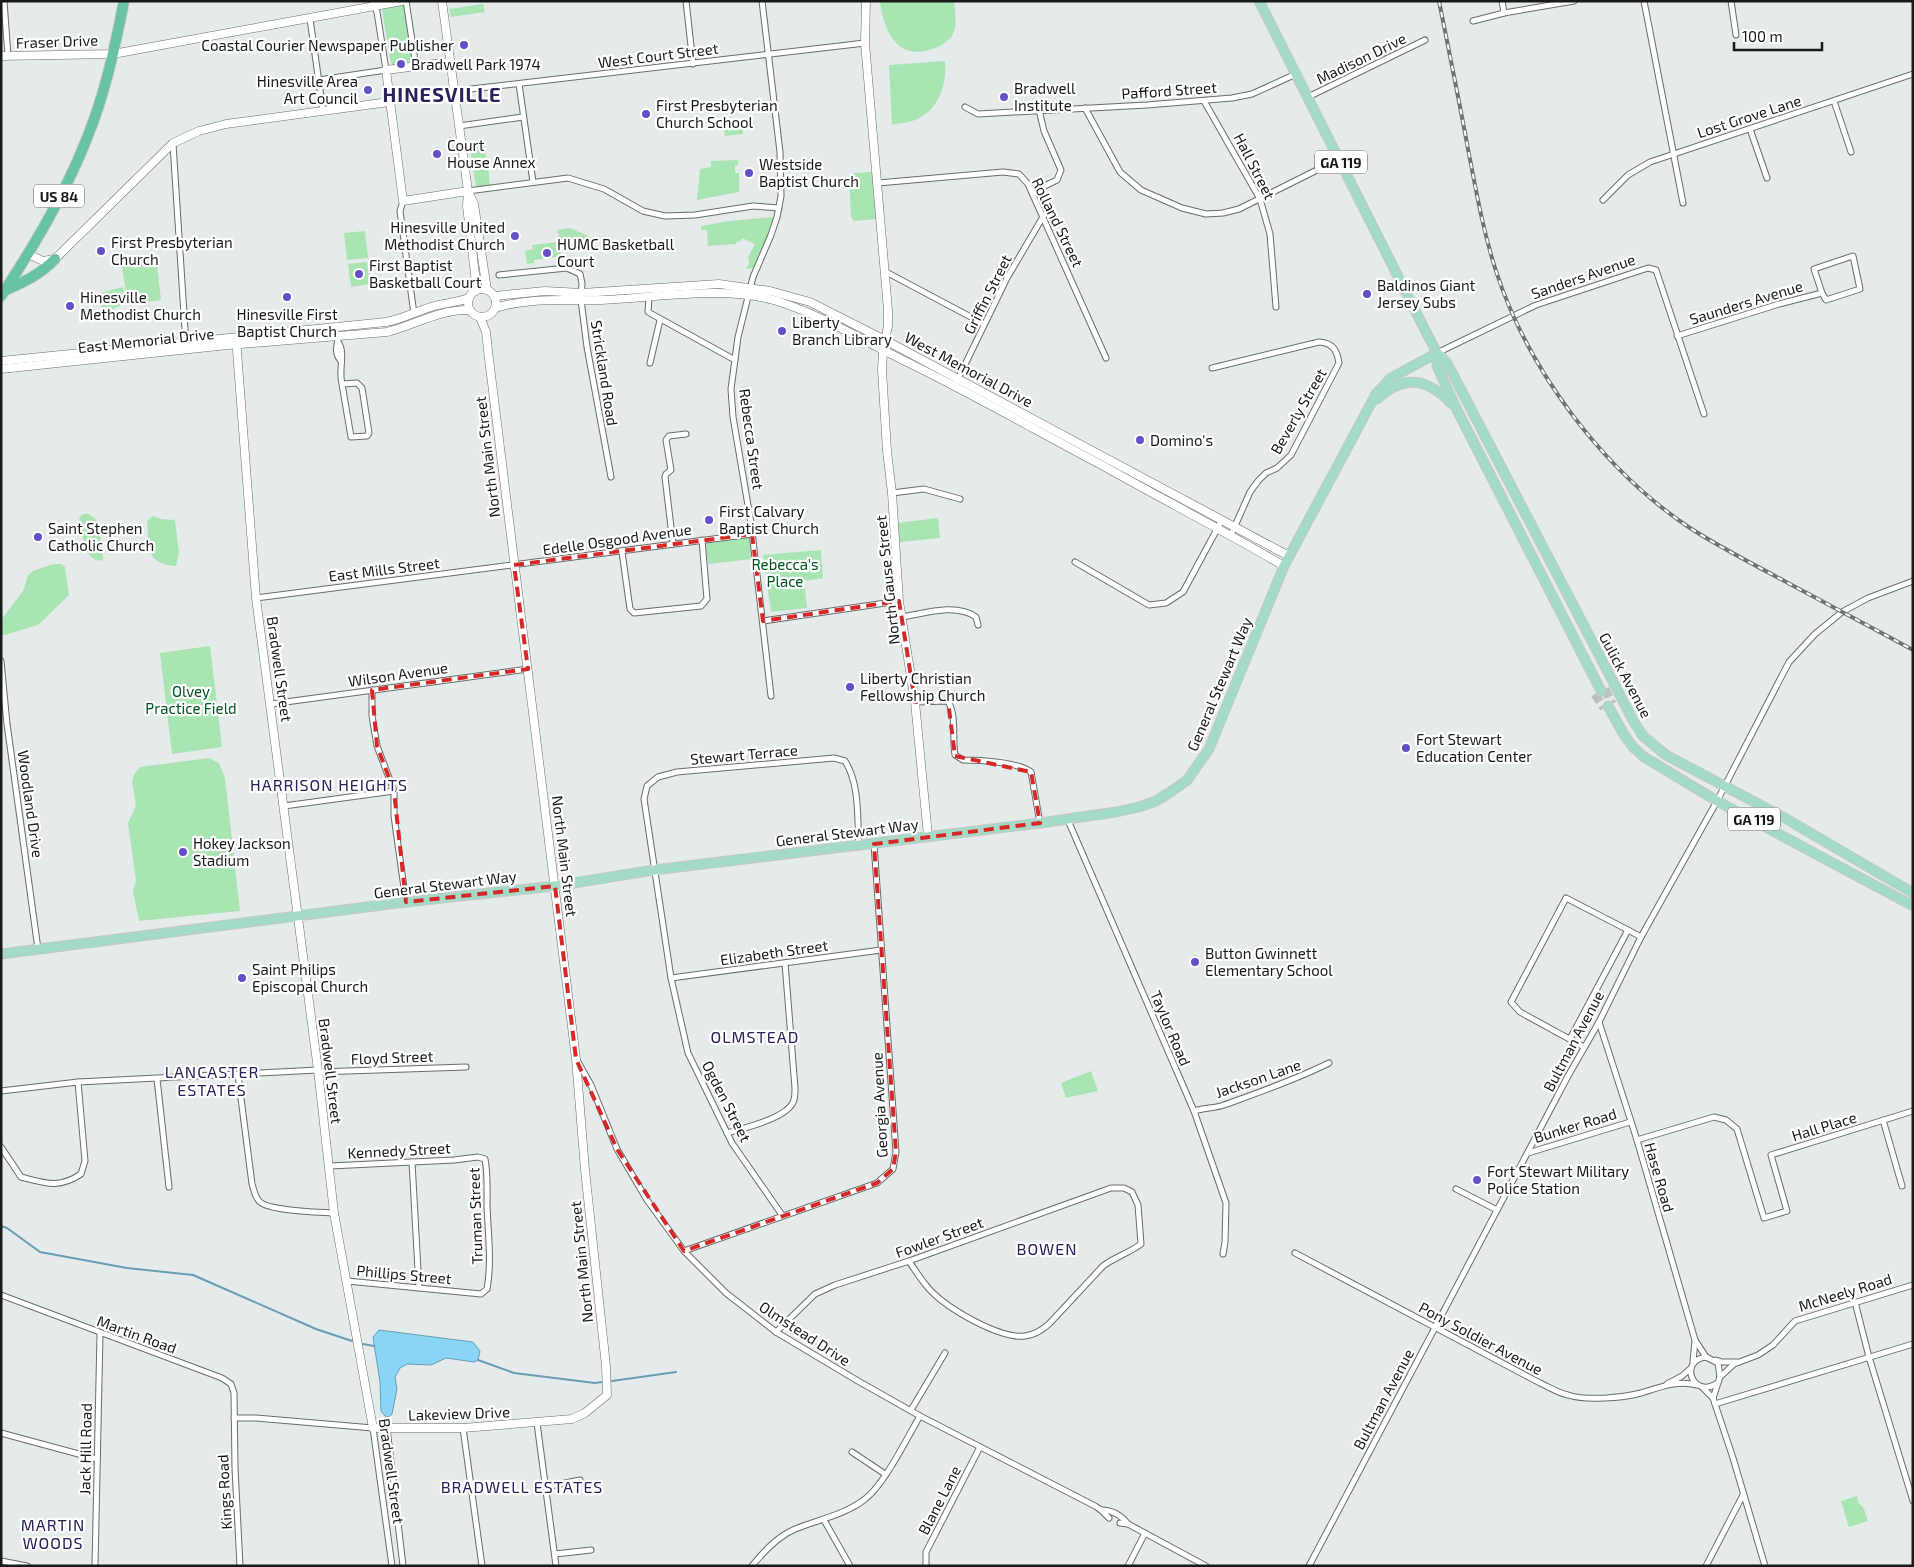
<svg xmlns="http://www.w3.org/2000/svg" width="1914" height="1567" viewBox="0 0 1914 1567" font-family="'Exo 2',sans-serif">
<style>
.green{fill:#a9e5b2}
.water{fill:#8ad5f6;stroke:#689db4}
.lines{fill:none;stroke-linecap:round;stroke-linejoin:round}
.stream{stroke:#689db4;stroke-width:2}
.primary-tunnel{stroke:#bbc1c0;stroke-width:9;stroke-dasharray:9 4.5;stroke-linecap:butt}
.street-casing{stroke:#686e6d;stroke-width:7}
.secondary-casing{stroke:#686e6d;stroke-width:9}
.primary-casing{stroke:#c8c8c8;stroke-width:11}
.highway-casing{stroke:#c8c8c8;stroke-width:12}
.street{stroke:#fff;stroke-width:5}
.secondary{stroke:#fff;stroke-width:8}
.primary{stroke:#a4dbc7;stroke-width:9}
.highway{stroke:#67c3a2;stroke-width:10}
.rail-casing{stroke:#707474;stroke-width:4}
.rail{stroke:#fff;stroke-width:2;stroke-dasharray:5.5;stroke-linecap:butt}
.marked{fill:none;stroke:#d62828;stroke-width:4;stroke-dasharray:10 6;stroke-linejoin:round}
.poi-dot{fill:#634fc8;stroke:#fff;stroke-width:2}
.labels{text-anchor:middle;dominant-baseline:central;stroke-width:4.5;stroke-linejoin:round;paint-order:stroke}
.shield{fill:#fff;stroke:#5d5f5f;stroke-width:1}
.shield-label{font-size:14px;font-weight:bold;fill:#181a1a}
.street-label{font-size:15px;fill:#181a1a;stroke:#fff}
.poi-label{font-size:15px;fill:#181a1a;stroke:#fff;text-anchor:start}
.park-label{font-size:15px;fill:#00541f;stroke:#fff}
.neighbourhood-label{font-size:16px;letter-spacing:1px;fill:#2a205a;stroke:#fff}
.district-label{font-size:20px;font-weight:bold;letter-spacing:1px;fill:#2a205a;stroke:#fff}
</style>
<rect width="100%" height="100%" fill="#e4ebea"/>
<g class="green">
<path d="M880,1h74c1,11 4,25 -2,35 -5,7 -15,12 -23,14 -33,10 -46,-22 -49,-49z"/>
<polygon points="483,4 485,12 451,17 449,9"/>
<polygon points="401,5 404,7 411,57 409,64 394,66 391,63 382,10 385,7"/>
<path d="M945,61c2,24 -6,49 -30,59 -7,3 -16,3 -23,5l-3,-60z"/>
<polygon points="742,121 743,134 725,136 723,122"/>
<path d="M477,143c12,5 11,30 13,42l-14,2 -7,-43z"/>
<polygon points="738,160 738,165 735,166 735,173 739,173 739,192 697,200 700,169 711,167 711,161"/>
<polygon points="873,172 876,219 854,221 851,217 849,176 854,173"/>
<polygon points="773,217 768,237 753,268 746,269 749,264 748,257 755,244 742,238 740,242 737,241 736,244 708,246 707,230 701,230 701,226 729,221"/>
<polygon points="570,228 590,237 586,247 575,242 573,247 560,241 557,230"/>
<polygon points="365,231 368,258 347,260 344,233"/>
<polygon points="559,242 561,256 534,260 534,263 527,264 525,251 533,249 532,245"/>
<polygon points="156,257 161,300 128,305 121,261"/>
<polygon points="367,262 370,284 351,287 348,264"/>
<polygon points="123,287 126,303 107,312 105,307 102,309 96,294"/>
<path d="M83,514h6l7,6 3,5 4,35c-18,5 -21,-28 -24,-40l1,-3z"/>
<path d="M153,516l8,3 14,1 4,33 -3,13c-31,-2 -27,-20 -29,-45z"/>
<polygon points="938,518 940,538 900,542 897,523"/>
<polygon points="749,537 752,559 708,564 705,542"/>
<polygon points="821,550 823,578 804,581 807,608 771,612 763,555"/>
<polygon points="53,564 61,564 65,567 69,595 38,625 1,636 1,620 23,591 28,575 33,571"/>
<polygon points="210,646 222,747 172,754 160,653"/>
<polygon points="209,758 219,763 225,778 240,911 139,921 133,891 136,881 128,823 136,806 132,781 134,775 140,767"/>
<polygon points="1091,1071 1098,1091 1066,1098 1061,1083"/>
<polygon points="1857,1496 1858,1502 1864,1509 1868,1521 1849,1527 1841,1501"/>
</g>
<polygon class="water" points="379,1330 473,1342 480,1351 478,1360 474,1362 446,1358 431,1365 407,1364 400,1368 395,1377 397,1389 392,1414 389,1417 385,1416 381,1411 380,1382 373,1337"/>
<g class="lines">
<g class="stream">
<polyline points="1,1226 7,1228 40,1252 127,1268 193,1275 316,1329 352,1341"/>
<polyline points="363,1344 374,1346"/>
<polyline points="478,1360 514,1373 595,1383 602,1382"/>
<polyline points="612,1381 676,1372"/>
</g>
<g class="primary-tunnel">
<polyline points="1605,689 1612,704"/>
<polyline points="1595,694 1604,708"/>
</g>
<g class="street-casing">
<g id="street">
<polyline points="4,1 8,56"/>
<polyline points="406,1 416,67"/>
<polyline points="686,1 693,64"/>
<polyline points="762,1 780,152 781,196 777,217 771,235 753,277 738,337 731,389 733,417 751,523 771,696"/>
<polyline points="1502,1 1504,13"/>
<polyline points="1644,1 1683,203"/>
<polyline points="1731,1 1736,35"/>
<polyline points="310,19 323,111"/>
<polyline points="1473,21 1504,13 1574,1"/>
<polyline points="319,80 386,70 377,12 372,1"/>
<polyline points="519,84 533,182"/>
<polyline points="454,91 865,43"/>
<polyline points="1308,97 1425,40"/>
<polyline points="1204,101 1260,199 1270,234 1276,307"/>
<polyline points="1834,101 1851,152"/>
<polyline points="965,107 978,114 1147,105 1232,98 1252,94 1296,74"/>
<polyline points="1085,108 1120,172 1141,190 1182,208 1206,214 1223,213 1239,209 1339,159"/>
<polyline points="459,126 523,117"/>
<polyline points="1750,129 1767,178"/>
<polyline points="173,144 186,345"/>
<polyline points="878,183 1003,172 1019,174 1028,184 1106,358"/>
<polyline points="468,191 568,178 604,189 643,211 665,216 695,215 753,206 779,208"/>
<polyline points="1032,192 1057,180 1061,170 1044,131 1039,110"/>
<polyline points="1603,200 1628,175 1650,162 1913,74"/>
<polyline points="403,201 400,211 414,314"/>
<polyline points="886,272 984,324"/>
<polyline points="499,275 567,268 580,274 582,283 581,300 587,347 611,477"/>
<polyline points="649,298 648,312 735,360"/>
<polyline points="1677,336 1779,304 1822,293 1826,300 1860,289 1853,256 1814,269 1822,293"/>
<path d="M338,340c-2,8 -3,14 3,21"/>
<path d="M338,342c8,11 0,27 4,42l15,-1 5,5 7,45 -2,3 -16,1 -9,-53"/>
<polyline points="1437,353 1536,305 1648,268 1656,270 1704,414"/>
<polyline points="650,363 660,320"/>
<path d="M1212,368l107,-26c14,1 18,8 20,21l-48,92 -14,13 -11,5 -8,8 -8,11 -19,43"/>
<polyline points="957,381 1007,278 1044,215"/>
<polyline points="892,493 924,489 960,499"/>
<polyline points="673,544 665,477 666,474 671,470 666,440 669,436 686,434"/>
<polyline points="622,552 630,609 634,613 701,606 707,599 702,540"/>
<polyline points="1075,562 1149,605 1166,603 1183,592 1222,520"/>
<polyline points="256,598 752,534"/>
<path d="M902,617c24,-4 54,-14 74,0l2,8"/>
<polyline points="763,621 899,601"/>
<polyline points="1,661 7,724 38,949"/>
<polyline points="372,690 372,716 377,746 394,791 394,816 406,902"/>
<path d="M915,702l33,-1c9,16 4,37 7,54l8,5c15,0 56,2 68,12l9,51"/>
<polyline points="271,704 528,669"/>
<polyline points="284,806 394,791"/>
<polyline points="1067,818 1194,1111 1226,1203 1225,1242 1223,1254"/>
<polyline points="671,978 881,950"/>
<polyline points="1599,1022 1637,1140 1695,1340 1706,1357"/>
<polyline points="1570,1039 1628,930 1641,937"/>
<polyline points="1584,1047 1520,1012 1511,1002 1566,898 1628,930"/>
<polyline points="578,1062 591,1085 617,1149 647,1200 684,1251 726,1293 776,1332 858,1381 920,1416 1095,1506 1101,1510 1109,1518"/>
<polyline points="318,1072 466,1067"/>
<path d="M238,1075l14,109c2,6 3,14 8,18 10,9 59,10 74,11"/>
<polyline points="157,1079 169,1187"/>
<polyline points="78,1082 318,1070"/>
<path d="M1,1091l77,-9 7,79 -4,13c-22,15 -36,9 -60,3l-20,-30"/>
<path d="M1194,1111c9,-3 22,-3 30,-6 36,-13 71,-25 105,-42"/>
<polyline points="1883,1120 1902,1186"/>
<path d="M727,1133c17,-5 62,-15 67,-33 1,-4 1,-8 1,-12l-10,-125"/>
<polyline points="1637,1140 1714,1117 1726,1120 1737,1129 1764,1218 1787,1211 1771,1155 1913,1111"/>
<polyline points="1528,1153 1630,1122"/>
<polyline points="412,1162 419,1288"/>
<path d="M330,1166l124,-6 24,-3 7,2c3,16 2,31 2,47 1,27 5,56 0,83l-6,5 -134,-13"/>
<polyline points="1456,1189 1497,1210"/>
<path d="M782,1215l-50,-72 -44,-90 -17,-75 -27,-179 3,-13 11,-9 19,-5 157,-14 11,3c15,24 12,56 14,84"/>
<polyline points="684,1251 877,1183 893,1169 896,1152 874,844"/>
<path d="M1295,1253l245,130c9,4 18,10 28,12 18,6 54,3 73,-2 20,-6 36,-13 56,-8"/>
<polyline points="1,1295 222,1378 231,1384 234,1393 235,1468 240,1566"/>
<polyline points="1855,1302 1869,1357 1913,1501"/>
<path d="M776,1332l39,-38 20,-9 74,-24 202,-73h13l8,4 6,13 3,39c-12,9 -26,13 -38,22l-54,58c-7,6 -14,11 -24,12 -25,3 -75,-26 -93,-44 -9,-9 -16,-20 -23,-31"/>
<polyline points="1716,1360 1722,1362 1737,1362"/>
<polyline points="1693,1362 1695,1340"/>
<polyline points="1720,1377 1734,1364 1758,1355 1773,1345 1795,1321 1913,1285"/>
<polyline points="1667,1384 1682,1376 1691,1368"/>
<polyline points="1702,1387 1713,1398 1733,1458 1765,1566"/>
<path d="M1713,1398l7,-21 -2,-14 -12,-6c-28,4 -13,41 10,27"/>
<polyline points="1715,1404 1913,1344"/>
<polyline points="911,1410 945,1353"/>
<polyline points="234,1418 256,1418 373,1428 392,1566"/>
<polyline points="537,1423 556,1566"/>
<polyline points="387,1428 403,1566"/>
<polyline points="463,1428 482,1566"/>
<polyline points="1,1433 97,1459"/>
<polyline points="852,1452 885,1474"/>
<polyline points="545,1487 580,1480"/>
<path d="M1101,1510c12,0 20,5 27,14l78,42"/>
<polyline points="824,1520 850,1566"/>
<polyline points="1120,1523 1128,1524"/>
<polyline points="555,1554 591,1550"/>
<polyline points="1,1561 27,1566"/>
<polyline points="95,1566 100,1334"/>
<path d="M752,1566c12,-15 25,-29 43,-37 22,-9 52,-15 70,-30 19,-14 42,-61 55,-83"/>
<polyline points="926,1566 926,1552 980,1447"/>
<polyline points="1128,1566 1145,1533"/>
<polyline points="1309,1566 1568,1076 1599,1022 1641,937 1717,801 1789,662 1815,634 1842,612 1868,598 1913,581"/>
<polyline points="1706,1566 1743,1495"/>
</g>
</g>
<g class="secondary-casing">
<g id="secondary">
<polyline points="442,1 468,191 467,206 476,283 475,291"/>
<polyline points="866,1 865,43 888,310 888,326 883,350 882,370 887,451 892,493 899,601 915,702 928,836"/>
<polyline points="1,56 113,54 402,1"/>
<polyline points="450,62 386,70 403,201 468,191"/>
<polyline points="469,193 474,204 487,290"/>
<polyline points="28,254 43,261 55,259 173,143 199,131 226,124 389,102"/>
<circle cx="482" cy="303" r="14"/>
<polyline points="494,296 545,291 582,293 719,284 770,291 810,302 885,340 1289,556"/>
<path d="M495,308c34,-11 70,-7 106,-8 55,-2 123,-15 176,1 47,15 88,41 132,62 67,33 132,70 198,105 59,33 119,64 177,98"/>
<polyline points="236,338 256,598 318,1070 334,1213 373,1428 463,1428 572,1419 585,1413 607,1395 606,1366 585,1170 576,1059 489,359 486,332 480,317"/>
<path d="M1,361l385,-39c16,-3 29,-10 45,-15 12,-4 25,-4 38,-9"/>
<path d="M1,369l227,-24 159,-13c28,-7 52,-23 83,-22"/>
</g>
</g>
<g class="primary-casing">
<g id="primary">
<polyline points="1259,1 1425,330 1437,353 1447,363 1634,722 1643,736 1666,755 1783,817 1913,893"/>
<polyline points="1437,353 1437,366 1456,408 1601,691"/>
<path d="M1377,399c28,-25 50,-21 75,5"/>
<polyline points="1608,706 1623,733 1633,747 1644,757 1717,801 1913,906"/>
<polyline points="1,954 406,902 555,886 654,870 1040,823 1116,812 1139,807 1156,801 1172,791 1187,780 1209,749 1284,566 1376,394 1391,378 1437,353"/>
</g>
</g>
<g class="highway-casing">
<g id="highway">
<path d="M6,290c18,-8 35,-16 49,-31"/>
<path d="M1,296c32,-48 65,-104 86,-158 18,-44 28,-91 37,-137"/>
</g>
</g>
<use href="#street" class="street"/>
<use href="#secondary" class="secondary"/>
<use href="#primary" class="primary"/>
<use href="#highway" class="highway"/>
<g class="rail-casing">
<path id="rail" d="M1439,1c10,50 20,99 29,148 8,41 15,82 28,122 32,99 107,199 194,257 31,20 65,37 98,55 41,22 83,44 125,67"/>
</g>
<use href="#rail" class="rail"/>
</g>
<path class="marked" d="M752,534l11,87 136,-20 16,101 33,-1 7,55 76,16 9,51 -166,21 22,308 -3,17 -16,14 -193,68 -67,-102 -41,-90 -21,-173 -149,16 -12,-111 -17,-45 -5,-56 156,-21 -14,-104z"/>
<g class="poi-dot">
<circle cx="464" cy="45" r="5"/>
<circle cx="401" cy="64" r="5"/>
<circle cx="368" cy="90" r="5"/>
<circle cx="1004" cy="97" r="5"/>
<circle cx="646" cy="114" r="5"/>
<circle cx="437" cy="154" r="5"/>
<circle cx="749" cy="173" r="5"/>
<circle cx="515" cy="236" r="5"/>
<circle cx="101" cy="251" r="5"/>
<circle cx="547" cy="253" r="5"/>
<circle cx="359" cy="274" r="5"/>
<circle cx="1367" cy="294" r="5"/>
<circle cx="287" cy="297" r="5"/>
<circle cx="70" cy="306" r="5"/>
<circle cx="782" cy="331" r="5"/>
<circle cx="1140" cy="440" r="5"/>
<circle cx="709" cy="520" r="5"/>
<circle cx="38" cy="537" r="5"/>
<circle cx="850" cy="687" r="5"/>
<circle cx="1406" cy="748" r="5"/>
<circle cx="183" cy="852" r="5"/>
<circle cx="1195" cy="962" r="5"/>
<circle cx="242" cy="978" r="5"/>
<circle cx="1477" cy="1180" r="5"/>
</g>
<g class="labels">
<g class="shield">
<rect x="1315" y="150.5" width="52" height="23" rx="4"/>
<rect x="34" y="184.5" width="50" height="23" rx="4"/>
<rect x="1728" y="807.5" width="52" height="23" rx="4"/>
</g>
<g class="shield-label">
<text x="1341" y="162">GA 119</text>
<text x="59" y="196">US 84</text>
<text x="1754" y="819">GA 119</text>
</g>
<g class="street-label">
<text transform="translate(57 41) rotate(-2)">Fraser Drive</text>
<text transform="translate(658 55) rotate(-7)">West Court Street</text>
<text transform="translate(1361 58) rotate(-26)">Madison Drive</text>
<text transform="translate(1169 90) rotate(-4)">Pafford Street</text>
<text transform="translate(1749 116) rotate(-18)">Lost Grove Lane</text>
<text transform="translate(1255 166) rotate(63)">Hall Street</text>
<text transform="translate(1058 222) rotate(64)">Rolland Street</text>
<text transform="translate(1583 276) rotate(-19)">Sanders Avenue</text>
<text transform="translate(987 294) rotate(-63)">Griffin Street</text>
<text transform="translate(1746 302) rotate(-17)">Saunders Avenue</text>
<text transform="translate(146 340) rotate(-6)">East Memorial Drive</text>
<text transform="translate(969 369) rotate(28)">West Memorial Drive</text>
<text transform="translate(605 373) rotate(81)">Strickland Road</text>
<text transform="translate(1298 411) rotate(-60)">Beverly Street</text>
<text transform="translate(752 439) rotate(82)">Rebecca Street</text>
<text transform="translate(487 457) rotate(-97)">North Main Street</text>
<text transform="translate(617 539) rotate(-8)">Edelle Osgood Avenue</text>
<text transform="translate(384 569) rotate(-7)">East Mills Street</text>
<text transform="translate(887 580) rotate(-96)">North Gause Street</text>
<text transform="translate(280 669) rotate(82)">Bradwell Street</text>
<text transform="translate(398 674) rotate(-8)">Wilson Avenue</text>
<text transform="translate(1626 675) rotate(62)">Gulick Avenue</text>
<text transform="translate(1219 684) rotate(-67)">General Stewart Way</text>
<text transform="translate(744 754) rotate(-5)">Stewart Terrace</text>
<text transform="translate(31 804) rotate(82)">Woodland Drive</text>
<text transform="translate(847 832) rotate(-7)">General Stewart Way</text>
<text transform="translate(565 856) rotate(83)">North Main Street</text>
<text transform="translate(445 884) rotate(-7)">General Stewart Way</text>
<text transform="translate(774 952) rotate(-8)">Elizabeth Street</text>
<text transform="translate(1171 1028) rotate(67)">Taylor Road</text>
<text transform="translate(1573 1041) rotate(-62)">Bultman Avenue</text>
<text transform="translate(392 1057) rotate(-2)">Floyd Street</text>
<text transform="translate(331 1071) rotate(83)">Bradwell Street</text>
<text transform="translate(1258 1078) rotate(-19)">Jackson Lane</text>
<text transform="translate(727 1101) rotate(63)">Ogden Street</text>
<text transform="translate(879 1105) rotate(-93)">Georgia Avenue</text>
<text transform="translate(1575 1125) rotate(-17)">Bunker Road</text>
<text transform="translate(1824 1126) rotate(-17)">Hall Place</text>
<text transform="translate(399 1150) rotate(-3)">Kennedy Street</text>
<text transform="translate(1660 1177) rotate(74)">Hase Road</text>
<text transform="translate(475 1216) rotate(-92)">Truman Street</text>
<text transform="translate(939 1237) rotate(-20)">Fowler Street</text>
<text transform="translate(581 1262) rotate(-96)">North Main Street</text>
<text transform="translate(404 1274) rotate(5)">Phillips Street</text>
<text transform="translate(1845 1292) rotate(-17)">McNeely Road</text>
<text transform="translate(805 1333) rotate(33)">Olmstead Drive</text>
<text transform="translate(137 1334) rotate(20)">Martin Road</text>
<text transform="translate(1481 1338) rotate(28)">Pony Soldier Avenue</text>
<text transform="translate(1383 1399) rotate(-62)">Bultman Avenue</text>
<text transform="translate(459 1413) rotate(-2)">Lakeview Drive</text>
<text transform="translate(85 1449) rotate(-89)">Jack Hill Road</text>
<text transform="translate(392 1471) rotate(82)">Bradwell Street</text>
<text transform="translate(224 1492) rotate(-93)">Kings Road</text>
<text transform="translate(939 1500) rotate(-63)">Blane Lane</text>
</g>
<g class="poi-label">
<text x="454" y="45" text-anchor="end">Coastal Courier Newspaper Publisher</text>
<text x="411" y="64">Bradwell Park 1974</text>
<text x="358" y="81" text-anchor="end">Hinesville Area<tspan x="358" dy="17">Art Council</tspan></text>
<text x="1014" y="88">Bradwell<tspan x="1014" dy="17">Institute</tspan></text>
<text x="656" y="105">First Presbyterian<tspan x="656" dy="17">Church School</tspan></text>
<text x="447" y="145">Court<tspan x="447" dy="17">House Annex</tspan></text>
<text x="759" y="164">Westside<tspan x="759" dy="17">Baptist Church</tspan></text>
<text x="505" y="227" text-anchor="end">Hinesville United<tspan x="505" dy="17">Methodist Church</tspan></text>
<text x="111" y="242">First Presbyterian<tspan x="111" dy="17">Church</tspan></text>
<text x="557" y="244">HUMC Basketball<tspan x="557" dy="17">Court</tspan></text>
<text x="369" y="265">First Baptist<tspan x="369" dy="17">Basketball Court</tspan></text>
<text x="1377" y="285">Baldinos Giant<tspan x="1377" dy="17">Jersey Subs</tspan></text>
<text x="80" y="297">Hinesville<tspan x="80" dy="17">Methodist Church</tspan></text>
<text x="287" y="314" text-anchor="middle">Hinesville First<tspan x="287" dy="17">Baptist Church</tspan></text>
<text x="792" y="322">Liberty<tspan x="792" dy="17">Branch Library</tspan></text>
<text x="1150" y="440">Domino's</text>
<text x="719" y="511">First Calvary<tspan x="719" dy="17">Baptist Church</tspan></text>
<text x="48" y="528">Saint Stephen<tspan x="48" dy="17">Catholic Church</tspan></text>
<text x="860" y="678">Liberty Christian<tspan x="860" dy="17">Fellowship Church</tspan></text>
<text x="1416" y="739">Fort Stewart<tspan x="1416" dy="17">Education Center</tspan></text>
<text x="193" y="843">Hokey Jackson<tspan x="193" dy="17">Stadium</tspan></text>
<text x="1205" y="953">Button Gwinnett<tspan x="1205" dy="17">Elementary School</tspan></text>
<text x="252" y="969">Saint Philips<tspan x="252" dy="17">Episcopal Church</tspan></text>
<text x="1487" y="1171">Fort Stewart Military<tspan x="1487" dy="17">Police Station</tspan></text>
</g>
<g class="park-label">
<text x="785" y="564">Rebecca's<tspan x="785" dy="17">Place</tspan></text>
<text x="191" y="691">Olvey<tspan x="191" dy="17">Practice Field</tspan></text>
</g>
<g class="neighbourhood-label">
<text x="329" y="784">HARRISON HEIGHTS</text>
<text x="755" y="1036">OLMSTEAD</text>
<text x="212" y="1071">LANCASTER<tspan x="212" dy="18">ESTATES</tspan></text>
<text x="1047" y="1248">BOWEN</text>
<text x="522" y="1486">BRADWELL ESTATES</text>
<text x="53" y="1524">MARTIN<tspan x="53" dy="18">WOODS</tspan></text>
</g>
<g class="district-label">
<text x="442" y="94">HINESVILLE</text>
</g>
</g>
<rect width="1914" height="1567" fill="none" stroke="#181a1a" stroke-width="5"/>
<path d="M1734 42v8h88v-8" fill="none" stroke="#181a1a" stroke-width="2.5"/>
<text x="1742" y="42" font-size="15" fill="#181a1a" stroke="#ffffff" stroke-width="4" paint-order="stroke">100 m</text>
</svg>
